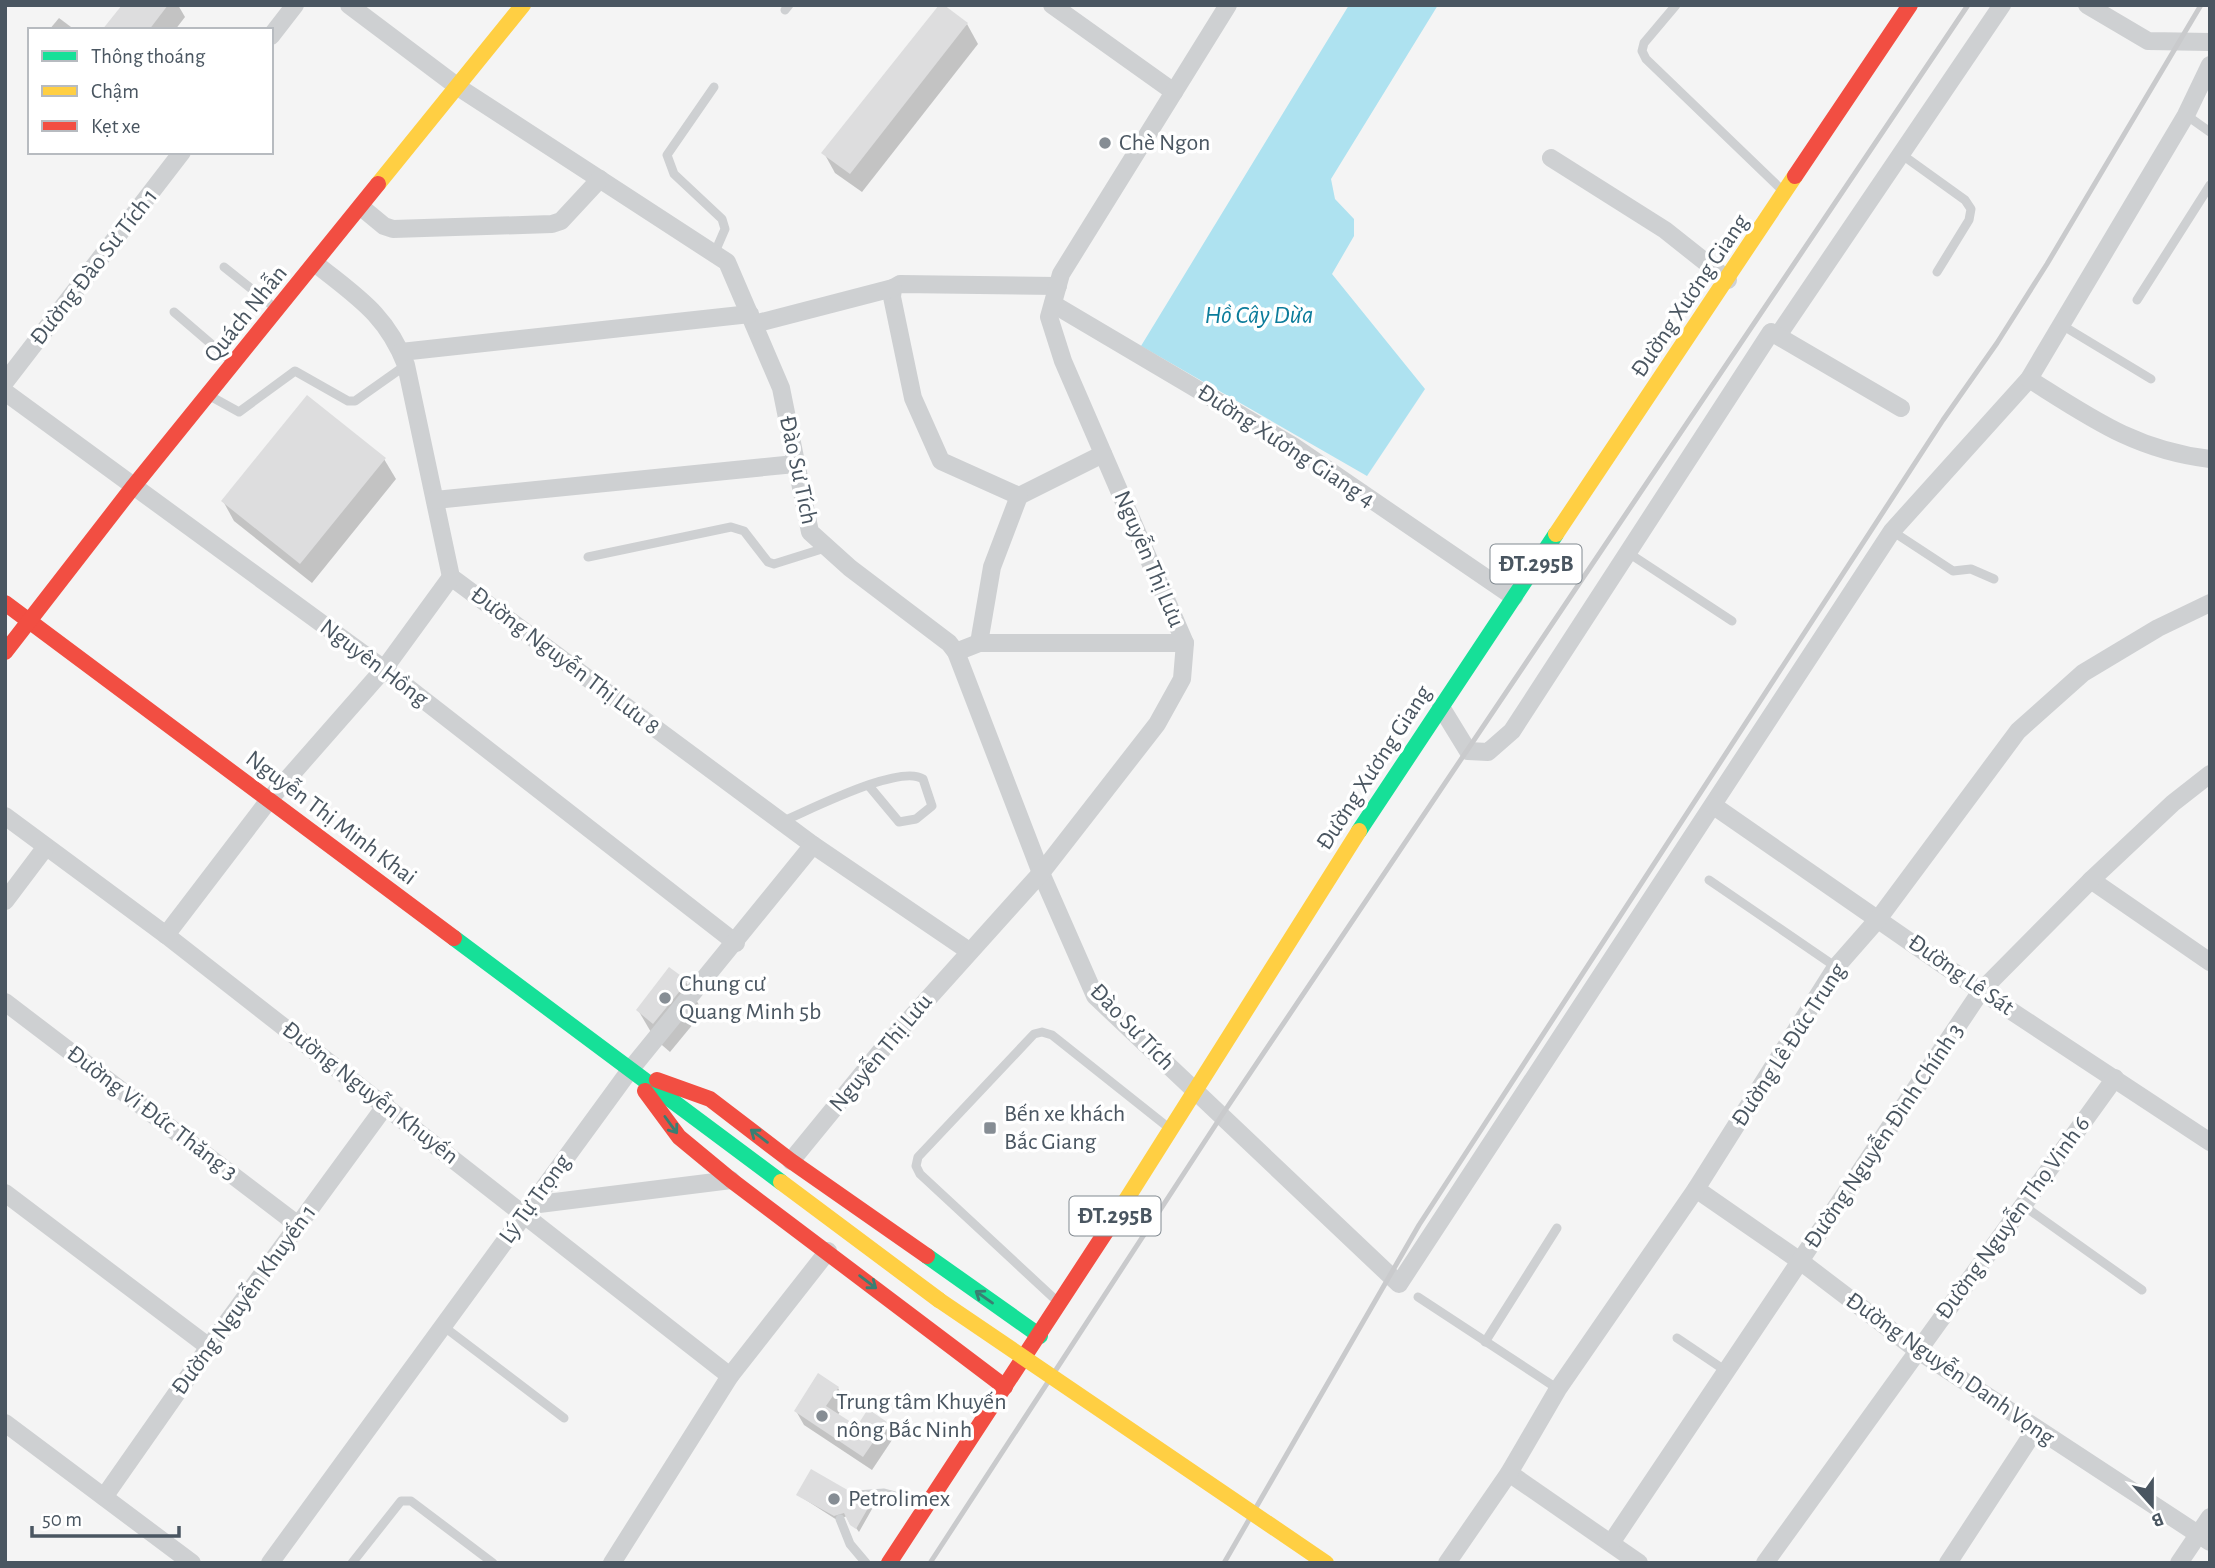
<svg xmlns="http://www.w3.org/2000/svg" width="2215" height="1568" viewBox="0 0 2215 1568" font-family="'Alegreya Sans',sans-serif">
<style>
.water{fill:#aee2f0}
.shadow{fill:#0003}
.building{fill:#ddddde}
.lines{fill:none;stroke-linecap:round;stroke-linejoin:round}
.lane{stroke:#ced0d2;stroke-width:9}
.street{stroke:#ced0d2;stroke-width:18}
.fast{stroke:#16e098;stroke-width:16}
.slow{stroke:#ffcf43;stroke-width:16}
.jam{stroke:#f24e42;stroke-width:16}
.rail{stroke:#c9cacc;stroke-width:5}
.slow-bridge{stroke:#ffcf43;stroke-width:16}
.oneway{stroke:#3a7f72}
.poi-dot{fill:#868d94;stroke:#fff;stroke-width:2.5}
.labels{text-anchor:middle;dominant-baseline:central;stroke-width:7;stroke-linejoin:round;paint-order:stroke}
.shield{fill:#fff;stroke:#808990;stroke-width:2}
.shield-label{font-size:23px;font-weight:bold;fill:#4a5661}
.poi-label{font-size:24px;fill:#4a5661;stroke:#fff;text-anchor:start}
.street-label{font-size:24px;fill:#4a5661;stroke:#fff}
.water-label{font-size:26px;font-style:italic;fill:#0c7c9b;stroke:#fff}
</style>
<rect width="100%" height="100%" fill="#f4f4f4"/>
<polygon class="water" points="1349,5 1438,5 1331,179 1335,199 1354,219 1354,236 1332,274 1425,389 1367,476 1141,346"/>
<g class="shadow">
<polygon points="124,5 178,5 185,17 175,30 105,30"/>
<polygon points="59,18 75,30 49,30"/>
<polygon points="967,24 978,44 862,192 835,173 824,153"/>
<polygon points="384,459 396,479 312,583 234,521 223,501"/>
<polygon points="686,982 703,1012 670,1052 655,1039 638,1010"/>
<polygon points="838,1388 846,1403 837,1416 857,1429 886,1423 894,1437 872,1470 804,1425 796,1411"/>
<polygon points="850,1493 854,1503 870,1505 872,1509 859,1532 847,1516 837,1520 798,1495"/>
</g>
<g class="building">
<polygon points="122,5 168,5 149,30 102,30"/>
<polygon points="939,5 944,5 968,23 850,174 821,153"/>
<polygon points="307,395 386,458 300,564 221,501"/>
<polygon points="669,967 688,981 653,1024 636,1010"/>
<polygon points="818,1373 839,1387 826,1406 857,1426 868,1409 887,1422 863,1457 794,1411"/>
<polygon points="811,1469 851,1492 853,1501 871,1503 856,1529 850,1525 844,1513 834,1516 796,1495"/>
</g>
<g class="lines">
<g class="lane">
<polyline points="1676,5 1644,43 1642,51 1646,59 1782,190"/>
<polyline points="785,10 789,5"/>
<polyline points="714,87 667,155 674,174 722,219 725,229 715,252"/>
<polyline points="2186,115 2210,132"/>
<polyline points="1901,154 1965,200 1971,209 1969,220 1937,272"/>
<polyline points="224,267 274,307"/>
<polyline points="2137,300 2210,185"/>
<polyline points="174,312 231,361"/>
<polyline points="2060,324 2151,379"/>
<polyline points="210,396 239,412 295,371 348,401 355,401 406,365"/>
<polyline points="1892,531 1953,571 1971,569 1994,579"/>
<polyline points="1627,552 1732,621"/>
<polyline points="588,557 731,527 744,531 768,562 774,564 825,548"/>
<path d="M781,822c27,-11 119,-59 142,-43l9,27 -16,13 -17,3 -30,-36"/>
<polyline points="1709,880 1836,967"/>
<polyline points="2021,1204 2142,1290"/>
<polyline points="1418,1297 1558,1389"/>
<polyline points="1059,1303 920,1174 916,1166 918,1157 1034,1034 1042,1032 1052,1035 1169,1128"/>
<polyline points="443,1326 564,1418"/>
<polyline points="1677,1338 1726,1371"/>
<polyline points="1485,1342 1557,1228"/>
<polyline points="857,1495 884,1493 926,1504"/>
<polyline points="840,1519 850,1544 866,1563"/>
<polyline points="352,1563 401,1501 411,1501 493,1563"/>
</g>
<g class="street">
<polyline points="349,5 458,87 727,262 781,388 810,532 850,568 949,643 956,652 1041,873 1095,996 1399,1284 1892,531 2029,379 2186,115 2210,65"/>
<polyline points="1052,5 1174,92"/>
<polyline points="2087,5 2148,41 2210,42"/>
<polyline points="271,36 295,5"/>
<polyline points="1551,158 1665,230 1728,280"/>
<polyline points="361,207 384,226 393,229 552,224 561,221 600,179"/>
<path d="M316,264c41,33 70,50 90,101l45,212 362,268 156,106"/>
<polyline points="1058,286 900,284 893,288 892,297 913,398 941,461 1019,496 1103,454"/>
<polyline points="1053,304 1293,446 1514,597"/>
<polyline points="754,324 893,288"/>
<polyline points="1779,334 2002,5"/>
<polyline points="401,352 750,314"/>
<path d="M2029,379c62,39 106,71 181,80"/>
<polyline points="5,382 182,152"/>
<polyline points="5,392 384,669 736,943"/>
<polyline points="435,500 795,464"/>
<polyline points="979,643 992,567 1019,496"/>
<polyline points="956,652 979,643 1185,643"/>
<polyline points="1441,707 1468,751 1488,752 1512,731 1771,332 1901,408"/>
<polyline points="1714,806 1981,991 2210,1142"/>
<polyline points="5,816 166,935 730,1376"/>
<polyline points="2091,880 2210,962"/>
<polyline points="5,901 45,848"/>
<polyline points="166,935 269,800 384,669 451,577"/>
<polyline points="5,1002 298,1225"/>
<polyline points="791,1161 881,1051 1041,873 1157,724 1182,679 1185,643 1063,361 1049,317 1061,274 1228,5"/>
<polyline points="1696,1189 1800,1261 1917,1350 2210,1542"/>
<polyline points="5,1193 209,1347"/>
<polyline points="531,1205 731,1180"/>
<polyline points="5,1423 192,1563"/>
<polyline points="1509,1473 1639,1563"/>
<polyline points="104,1497 209,1347 386,1105"/>
<polyline points="1611,1543 1981,991 2091,880 2173,803 2210,774"/>
<polyline points="270,1563 630,1070 813,845"/>
<polyline points="612,1563 730,1376 828,1251"/>
<polyline points="1447,1563 1509,1473 1558,1389 1696,1189 1836,967 1879,918 2018,731 2083,673 2158,628 2210,603"/>
<polyline points="1765,1563 2115,1078"/>
<polyline points="1948,1563 2035,1430"/>
<polyline points="2179,1563 2210,1517"/>
</g>
<g class="fast">
<polyline points="1359,831 1556,534"/>
<polyline points="454,938 781,1182"/>
<polyline points="927,1256 1040,1336"/>
</g>
<g class="slow">
<polyline points="378,184 523,5"/>
<polyline points="1556,534 1795,176"/>
<polyline points="781,1182 939,1300"/>
<polyline points="1109,1227 1359,831"/>
</g>
<g class="jam">
<polyline points="1795,176 1910,5"/>
<polyline points="5,603 454,938"/>
<polyline points="5,652 133,487 378,184"/>
<polyline points="657,1080 710,1099 791,1161 927,1256"/>
<polyline points="645,1091 679,1137 731,1180 1005,1387"/>
<polyline points="889,1563 1109,1227"/>
</g>
<g class="rail">
<polyline points="930,1563 1222,1115 1968,5"/>
<polyline points="1224,1563 1419,1225 1943,420 1997,343 2047,264 2201,5"/>
</g>
<polyline class="slow-bridge" points="939,1300 1326,1563"/>
</g>
<defs><path id="oneway-shaft" d="M-6 0H5M1.5-3L5.5 0L1.5 3" fill="none" stroke-width="1.6" stroke-linecap="round" stroke-linejoin="round" transform="scale(1.75)"/></defs>
<g class="oneway">
<use href="#oneway-shaft" transform="translate(671 1125) rotate(54)"/>
<use href="#oneway-shaft" transform="translate(759 1136) rotate(-143)"/>
<use href="#oneway-shaft" transform="translate(868 1282) rotate(37)"/>
<use href="#oneway-shaft" transform="translate(984 1297) rotate(-145)"/>
</g>
<g class="poi-dot">
<circle cx="1105" cy="143" r="7"/>
<circle cx="665" cy="998" r="7"/>
<rect x="983" y="1121" width="14" height="14" rx="3.5"/>
<circle cx="822" cy="1416" r="7"/>
<circle cx="834" cy="1499" r="7"/>
</g>
<g class="labels">
<g class="shield">
<rect x="1490.5" y="544.5" width="91" height="39" rx="5"/>
<rect x="1069.5" y="1196.5" width="91" height="39" rx="5"/>
</g>
<g class="shield-label">
<text x="1536" y="564">ĐT.295B</text>
<text x="1115" y="1216">ĐT.295B</text>
</g>
<g class="poi-label">
<text x="1119" y="143">Chè Ngon</text>
<text x="679" y="984">Chung cư<tspan x="679" dy="28">Quang Minh 5b</tspan></text>
<text x="1004" y="1114">Bến xe khách<tspan x="1004" dy="28">Bắc Giang</tspan></text>
<text x="836" y="1402">Trung tâm Khuyến<tspan x="836" dy="28">nông Bắc Ninh</tspan></text>
<text x="848" y="1499">Petrolimex</text>
</g>
<g class="street-label">
<text transform="translate(94 267) rotate(-52)">Đường Đào Sư Tích 1</text>
<text transform="translate(1690 296) rotate(-56)">Đường Xương Giang</text>
<text transform="translate(246 314) rotate(-51)">Quách Nhẫn</text>
<text transform="translate(1286 446) rotate(33)">Đường Xương Giang 4</text>
<text transform="translate(798 470) rotate(78)">Đào Sư Tích</text>
<text transform="translate(1149 559) rotate(67)">Nguyễn Thị Lưu</text>
<text transform="translate(565 661) rotate(37)">Đường Nguyễn Thị Lưu 8</text>
<text transform="translate(374 663) rotate(37)">Nguyên Hồng</text>
<text transform="translate(1374 768) rotate(-57)">Đường Xương Giang</text>
<text transform="translate(331 818) rotate(37)">Nguyễn Thị Minh Khai</text>
<text transform="translate(1961 975) rotate(35)">Đường Lê Sát</text>
<text transform="translate(1132 1027) rotate(46)">Đào Sư Tích</text>
<text transform="translate(1789 1045) rotate(-57)">Đường Lê Đức Trung</text>
<text transform="translate(881 1053) rotate(-50)">Nguyễn Thị Lưu</text>
<text transform="translate(370 1093) rotate(38)">Đường Nguyễn Khuyến</text>
<text transform="translate(152 1113) rotate(37)">Đường Vi Đức Thăng 3</text>
<text transform="translate(1884 1136) rotate(-56)">Đường Nguyễn Đình Chính 3</text>
<text transform="translate(535 1199) rotate(-54)">Lý Tự Trọng</text>
<text transform="translate(2013 1218) rotate(-54)">Đường Nguyễn Thọ Vinh 6</text>
<text transform="translate(244 1300) rotate(-54)">Đường Nguyễn Khuyến 1</text>
<text transform="translate(1950 1369) rotate(35)">Đường Nguyễn Danh Vọng</text>
</g>
<g class="water-label">
<text x="1259" y="315">Hồ Cây Dừa</text>
</g>
</g>
<rect width="2215" height="1568" fill="none" stroke="#4a5661" stroke-width="14"/>
<rect x="28" y="28" width="245" height="126" fill="#ffffff" stroke="#b7bbc0" stroke-width="2"/>
<rect x="42" y="51" width="35" height="10" fill="#16e098" stroke="#b7bbc0" stroke-width="2"/>
<text x="91" y="63" font-size="21" fill="#4a5661">Thông thoáng</text>
<rect x="42" y="86" width="35" height="10" fill="#ffcf43" stroke="#b7bbc0" stroke-width="2"/>
<text x="91" y="98" font-size="21" fill="#4a5661">Chậm</text>
<rect x="42" y="121" width="35" height="10" fill="#f24e42" stroke="#b7bbc0" stroke-width="2"/>
<text x="91" y="133" font-size="21" fill="#4a5661">Kẹt xe</text>
<g transform="translate(2152 1505) rotate(159)" stroke="#ffffff" stroke-width="5" paint-order="stroke">
<path d="M0-5L12 26L0 18L-12 26Z" fill="#4a5661"/>
<text y="-10" font-size="19" font-weight="bold" text-anchor="middle" fill="#4a5661">B</text>
</g>
<path d="M32 1526v10h147v-10" fill="none" stroke="#4a5661" stroke-width="3.5"/>
<text x="42" y="1526" font-size="21" fill="#4a5661" stroke="#ffffff" stroke-width="5" paint-order="stroke">50 m</text>
</svg>
